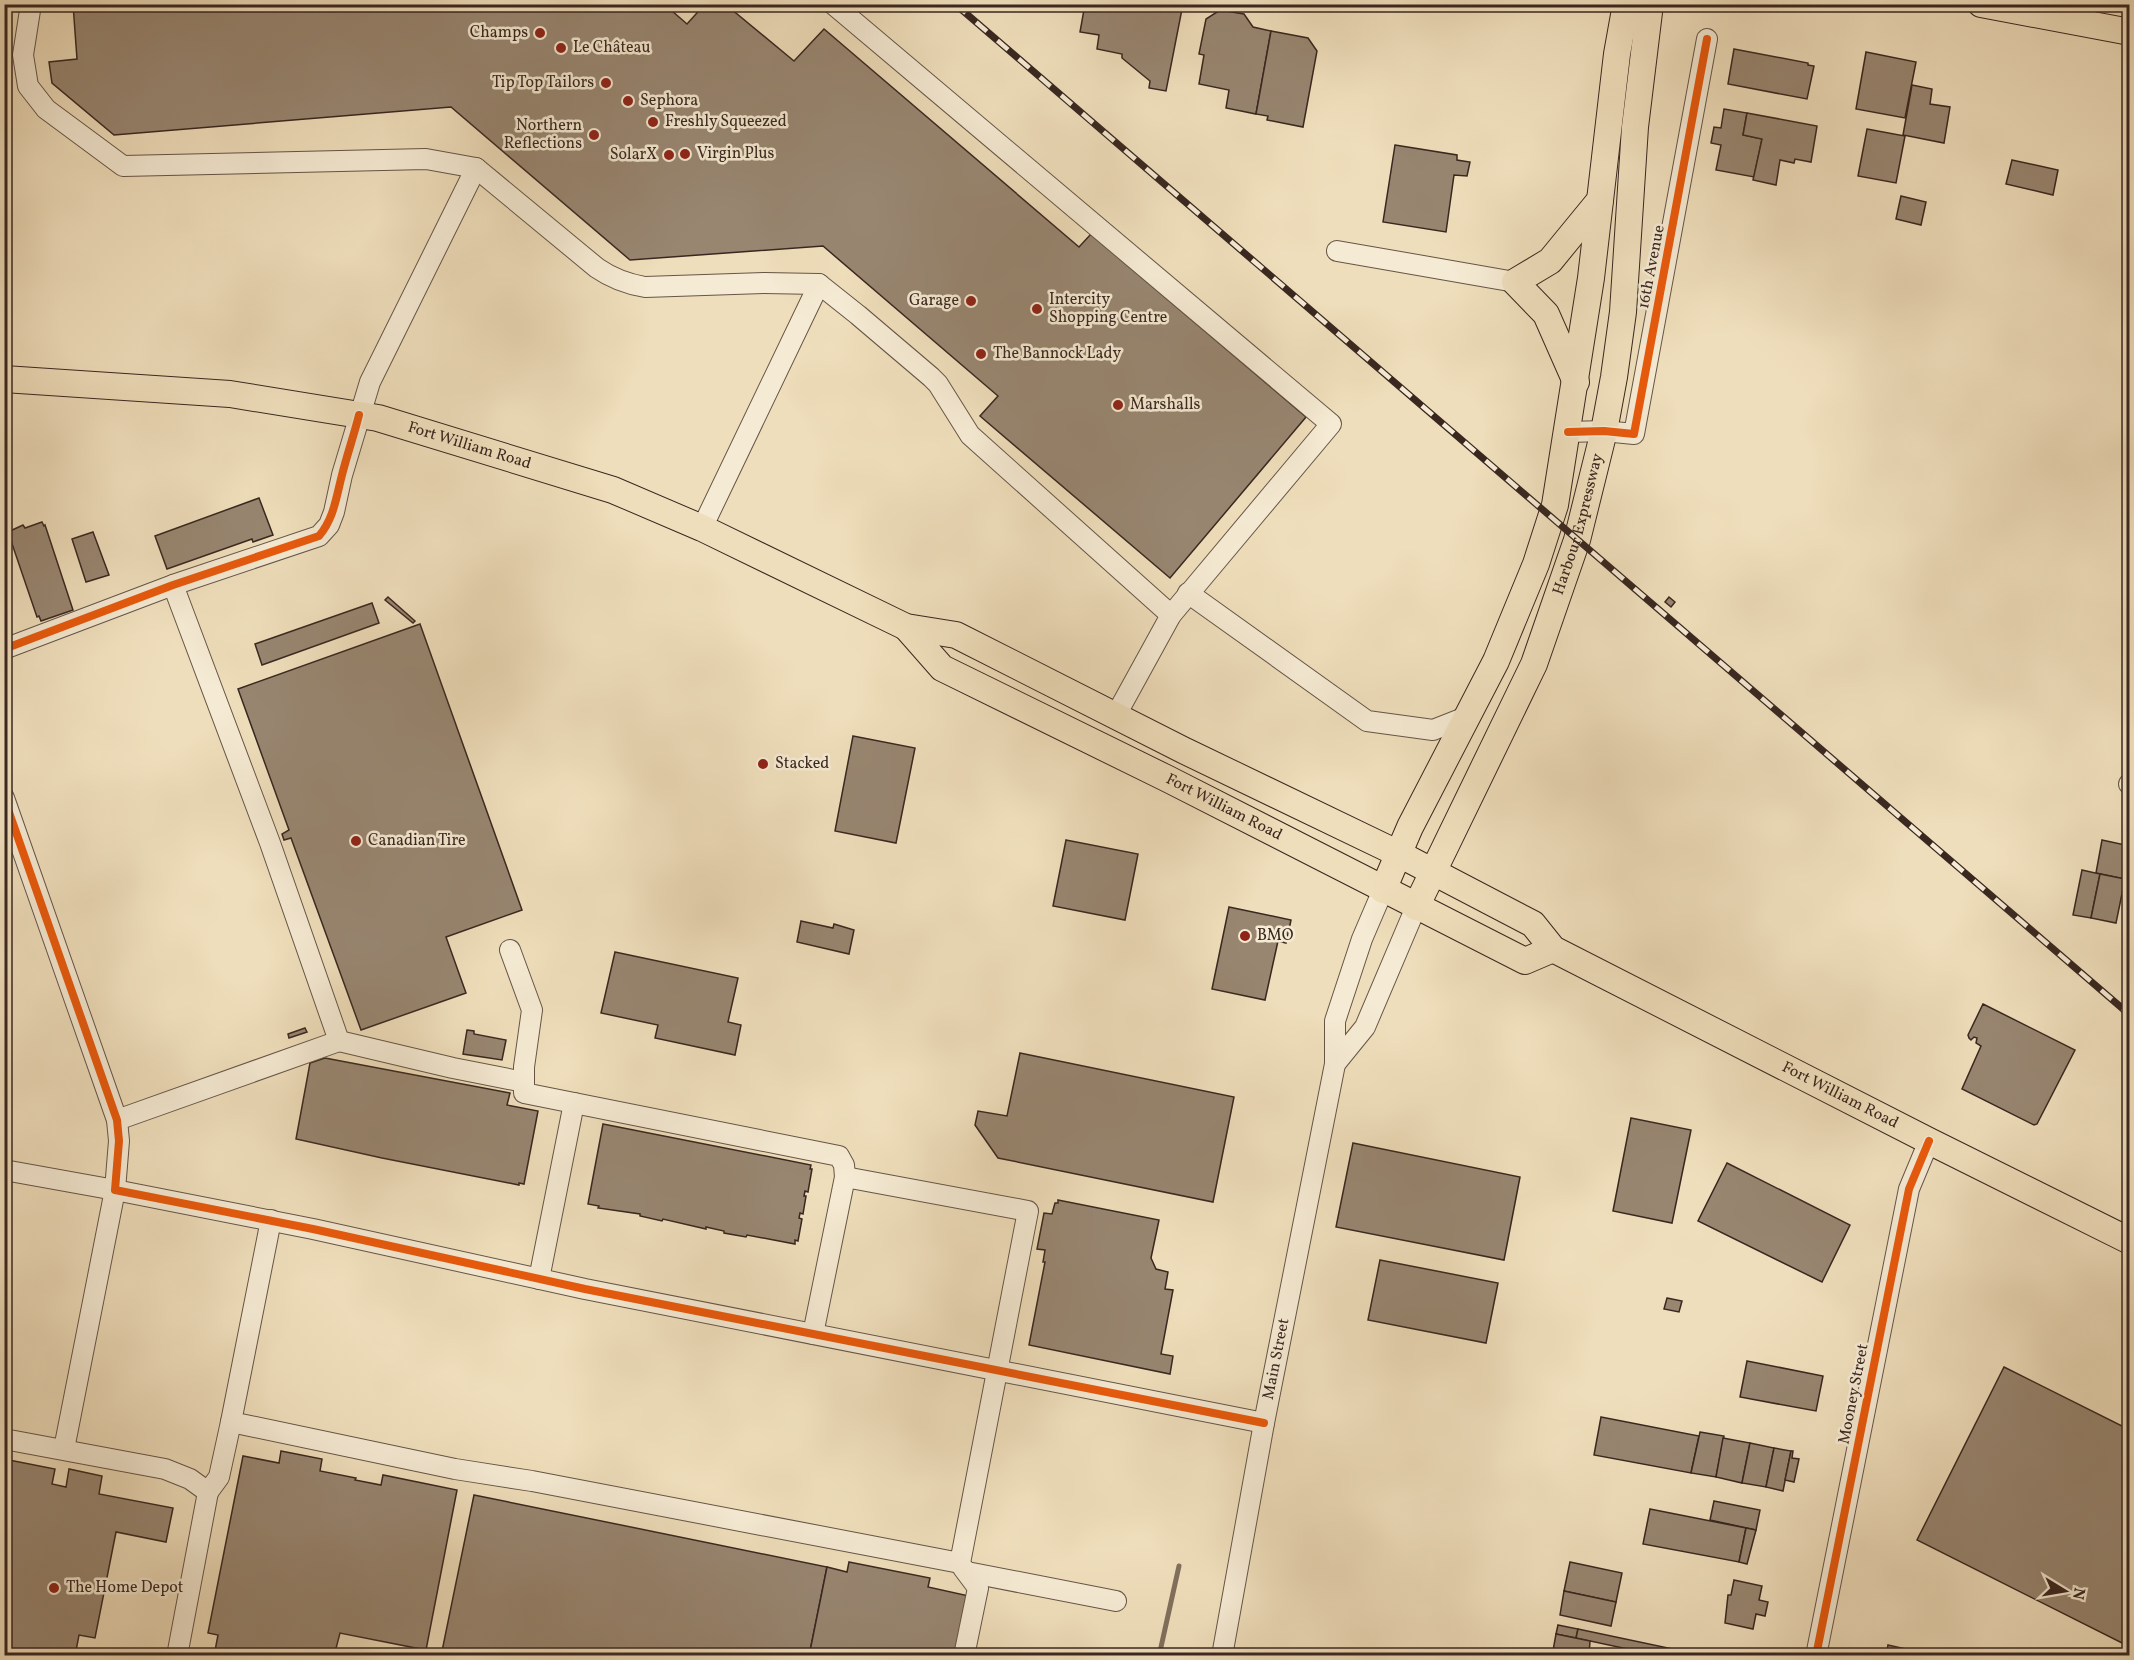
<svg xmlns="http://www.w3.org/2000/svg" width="2134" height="1660" viewBox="0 0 2134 1660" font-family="Vollkorn,serif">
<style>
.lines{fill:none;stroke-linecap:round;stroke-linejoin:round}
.stream{stroke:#81705d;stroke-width:5}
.building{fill:#988671;stroke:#392720;stroke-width:1.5}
.minor-casing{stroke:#665547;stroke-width:22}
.major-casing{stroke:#392720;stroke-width:28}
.minor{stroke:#f5ead3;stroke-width:20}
.major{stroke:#efdebb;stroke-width:26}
.rail-casing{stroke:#392720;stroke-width:7}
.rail{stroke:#f5ead3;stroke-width:4.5;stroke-dasharray:14;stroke-linecap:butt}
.cycleway-casing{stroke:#f5ead3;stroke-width:11}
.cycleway{stroke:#e8590c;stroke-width:8}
.poi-dot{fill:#8f2418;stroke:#f5ead3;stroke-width:2}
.labels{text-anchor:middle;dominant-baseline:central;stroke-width:5;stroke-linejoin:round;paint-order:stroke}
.poi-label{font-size:16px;fill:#392720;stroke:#f5ead3;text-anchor:start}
.street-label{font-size:16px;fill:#392720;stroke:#f5ead3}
</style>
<rect width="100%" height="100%" fill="#efdebb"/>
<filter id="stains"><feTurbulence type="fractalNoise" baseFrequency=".00333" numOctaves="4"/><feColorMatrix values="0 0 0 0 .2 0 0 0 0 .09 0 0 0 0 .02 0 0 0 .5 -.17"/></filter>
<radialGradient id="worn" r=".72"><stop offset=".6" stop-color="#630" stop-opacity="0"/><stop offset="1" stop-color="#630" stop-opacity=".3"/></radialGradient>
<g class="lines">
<polyline class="stream" points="1159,1656 1179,1566"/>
</g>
<g class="building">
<polygon points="73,4 664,4 687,24 705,4 725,4 794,61 824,29 1079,247 1091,234 1306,417 1170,578 980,416 998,396 823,246 630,260 451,107 114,135 52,83 49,62 77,59"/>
<polygon points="1085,4 1183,4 1166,91 1149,88 1150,81 1122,58 1122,54 1097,49 1099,35 1080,32"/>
<polygon points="1220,10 1244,14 1253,27 1271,31 1256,114 1226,108 1229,90 1199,84 1204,55 1199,54 1206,19"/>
<polygon points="1271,31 1308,38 1317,51 1303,127 1267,120 1268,116 1256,114"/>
<polygon points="1734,49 1808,63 1808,65 1814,66 1807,99 1728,84"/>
<polygon points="1866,52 1916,62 1905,118 1856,109"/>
<polygon points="1912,85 1932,89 1930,104 1950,107 1944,143 1903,135"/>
<polygon points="1724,109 1747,113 1743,135 1762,139 1754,177 1716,170 1721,145 1711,143 1714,127 1721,128"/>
<polygon points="1747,113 1817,126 1811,162 1795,159 1794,163 1780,160 1776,185 1753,180 1762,139 1743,135"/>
<polygon points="1867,129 1905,136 1896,183 1858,176"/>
<polygon points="1395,145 1457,155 1457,160 1470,162 1467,176 1454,175 1446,232 1383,222"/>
<polygon points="2012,160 2058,170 2053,195 2006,184"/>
<polygon points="1901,196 1926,202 1921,225 1896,219"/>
<polygon points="259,498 273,535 253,542 252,539 167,569 155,536"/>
<polygon points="42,522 44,526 45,525 73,610 41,621 39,616 37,617 8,532 23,525 25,528"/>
<polygon points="93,532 109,575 86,582 72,539"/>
<polygon points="388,597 415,621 413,623 385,600"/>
<polygon points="1669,597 1675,602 1671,607 1665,602"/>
<polygon points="372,603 379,623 262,665 255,644"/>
<polygon points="420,624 522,910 446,937 466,993 361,1030 291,838 284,840 282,834 289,830 238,689"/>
<polygon points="853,736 915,748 896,843 835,831"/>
<polygon points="1066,840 1138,854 1125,920 1053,906"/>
<polygon points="2102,840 2130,846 2125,879 2096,873"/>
<polygon points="2082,870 2100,874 2091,918 2073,915"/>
<polygon points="2100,874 2125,879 2116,923 2091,918"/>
<polygon points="1229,907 1291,920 1286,943 1278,941 1265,1000 1212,989"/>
<polygon points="801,921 833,928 834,924 854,930 849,954 797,942"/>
<polygon points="615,952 738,978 728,1022 741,1025 735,1055 655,1038 658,1025 601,1013"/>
<polygon points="1983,1004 2075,1050 2037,1124 2034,1125 1962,1089 1981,1046 1976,1043 1977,1038 1974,1037 1971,1040 1969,1038 1968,1035"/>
<polygon points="305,1028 307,1032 289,1038 288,1034"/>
<polygon points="467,1030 474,1031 474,1034 506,1040 502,1060 463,1054"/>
<polygon points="1020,1053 1234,1097 1213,1202 998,1158 975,1125 978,1111 1007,1116"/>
<polygon points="325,1058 510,1093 507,1105 538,1111 524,1184 519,1183 519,1185 382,1158 296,1139 310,1063"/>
<polygon points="1631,1118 1691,1130 1672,1223 1613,1211"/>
<polygon points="603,1124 811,1165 810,1169 812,1169 808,1192 805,1191 804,1196 806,1196 803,1214 800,1213 799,1218 802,1219 798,1241 795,1240 795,1244 747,1235 746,1237 724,1233 724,1231 706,1227 706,1229 663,1219 662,1221 640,1216 640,1214 598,1208 599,1206 588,1204"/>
<polygon points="1353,1143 1520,1177 1504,1260 1336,1227"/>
<polygon points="1727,1163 1850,1225 1822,1282 1698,1221"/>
<polygon points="1058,1200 1159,1220 1151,1258 1156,1269 1168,1272 1165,1289 1173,1290 1161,1354 1173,1356 1170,1374 1029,1345 1045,1262 1043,1262 1045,1250 1037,1249 1044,1213 1052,1214 1055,1203 1058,1203"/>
<polygon points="1380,1260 1498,1283 1486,1343 1368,1320"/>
<polygon points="1667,1298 1682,1301 1679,1312 1664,1309"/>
<polygon points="1747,1361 1823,1376 1816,1411 1740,1397"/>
<polygon points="2004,1367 2130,1430 2130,1647 1917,1540"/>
<polygon points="1601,1417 1699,1436 1691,1473 1594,1455"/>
<polygon points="1700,1432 1724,1436 1716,1477 1691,1473"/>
<polygon points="1723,1438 1750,1443 1742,1483 1716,1477"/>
<polygon points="1750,1443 1774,1448 1766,1487 1742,1483"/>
<polygon points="1774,1448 1791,1451 1783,1491 1766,1487"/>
<polygon points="281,1451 322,1459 320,1471 356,1478 355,1480 381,1485 383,1475 457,1490 426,1650 340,1633 334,1656 321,1653 316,1656 214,1656 218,1635 208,1633 243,1456 279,1463"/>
<polygon points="1791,1451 1793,1451 1792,1458 1799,1459 1794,1482 1785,1480"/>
<polygon points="4,1459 55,1469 52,1484 66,1487 69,1469 102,1476 99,1494 173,1508 166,1542 116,1532 95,1638 79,1635 75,1656 4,1656"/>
<polygon points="474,1495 827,1567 809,1656 441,1656"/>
<polygon points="1714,1501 1760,1510 1756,1530 1710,1520"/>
<polygon points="1650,1509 1746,1528 1739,1562 1643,1544"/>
<polygon points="1746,1528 1756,1530 1747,1564 1739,1562"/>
<polygon points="849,1562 930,1578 928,1587 969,1596 957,1656 809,1656 827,1567 847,1572"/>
<polygon points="1570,1562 1622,1573 1616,1602 1564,1591"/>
<polygon points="1734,1580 1762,1586 1759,1600 1768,1602 1765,1616 1756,1614 1753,1629 1725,1623 1728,1595 1731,1595"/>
<polygon points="1564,1591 1616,1602 1611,1626 1560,1615"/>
<polygon points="1558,1625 1578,1629 1576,1638 1556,1634"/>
<polygon points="1578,1629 1673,1649 1672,1656 1660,1656 1576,1638"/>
<polygon points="1556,1634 1590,1641 1589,1656 1552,1656"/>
<polygon points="1888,1645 1906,1649 1905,1656 1886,1656"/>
<polygon points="1906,1649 1939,1656 1905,1656"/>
</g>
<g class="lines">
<g class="minor-casing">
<g id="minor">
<path d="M31,4l-8,51 5,31 18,23 77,57 303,-7 50,9 121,100c16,11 30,16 48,19l119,-4 55,1 39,31 73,62 7,7 32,51 201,180"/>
<polyline points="833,4 1331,424 1171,615 1116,715"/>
<polyline points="1337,251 1515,282"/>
<polyline points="1568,432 1604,431 1634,434 1707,39"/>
<polyline points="702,528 819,284"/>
<polyline points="1188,593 1367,721 1433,730 1466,717"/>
<polyline points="4,649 173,585 319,536 329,525 334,512 342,475 370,382 476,168"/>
<polyline points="2129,784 2130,784"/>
<polyline points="4,798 117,1120 119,1141 115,1190 313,1229 585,1289 1264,1423"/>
<polyline points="510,950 532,1010 524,1067 524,1093 839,1156 844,1165 845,1177 813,1334"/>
<polyline points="339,1041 453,1068 524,1082"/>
<polyline points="1335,1064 1365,1027 1416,907"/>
<polyline points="117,1120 339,1041 270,843 173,585"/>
<polyline points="4,1170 115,1190 64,1449"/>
<polyline points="271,1220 231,1422 455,1469 532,1481 960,1563 1028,1211 845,1177"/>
<polyline points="539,1279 574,1103"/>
<polyline points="4,1439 165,1469 190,1479 208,1492 177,1656"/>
<polyline points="208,1492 219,1477 231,1422"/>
<polyline points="963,1568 978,1588 964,1656"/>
<polyline points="967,1572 1116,1601"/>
<path id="s1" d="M1222,1656l42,-233 71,-359v-43l27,-82 21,-49"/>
<polyline points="1816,1656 1909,1189 1929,1141"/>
</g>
</g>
<g class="major-casing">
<g id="major">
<polyline points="1981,4 2130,32"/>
<path id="s2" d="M4,379l226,15 148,24 235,72 89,38 204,99 50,8 227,115 216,104 134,70 20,25 376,192 201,100"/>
<polyline points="1576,382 1546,314 1515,282 1550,261 1600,200"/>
<path id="s3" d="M906,627l36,41 226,111 357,182 28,-12"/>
<polyline points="1383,890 1410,827 1496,661 1536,564 1555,505 1591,278 1617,54 1626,4"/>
<path id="s4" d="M1416,907l118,-243 43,-124 27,-109 10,-54 9,-65 12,-185 15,-123"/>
</g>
</g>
<use href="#minor" class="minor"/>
<use href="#major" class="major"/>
<g class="rail-casing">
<polyline id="rail" points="955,4 2130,1015"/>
</g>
<use href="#rail" class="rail"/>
<g class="cycleway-casing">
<g id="cycleway">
<polyline points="1568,432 1604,431 1634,434 1707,39"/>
<path d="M4,649l169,-64 146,-49c15,-18 17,-38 23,-61 5,-20 12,-40 17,-60"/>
<polyline points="4,798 117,1120 119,1141 115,1190 313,1229 585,1289 1264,1423"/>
<polyline points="1816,1656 1909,1189 1929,1141"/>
</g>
</g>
<use href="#cycleway" class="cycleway"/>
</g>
<g class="poi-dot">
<circle cx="540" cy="33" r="6"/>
<circle cx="561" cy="48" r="6"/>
<circle cx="606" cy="83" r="6"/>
<circle cx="628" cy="101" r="6"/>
<circle cx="653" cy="122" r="6"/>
<circle cx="594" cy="135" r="6"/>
<circle cx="685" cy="154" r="6"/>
<circle cx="669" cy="155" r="6"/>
<circle cx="971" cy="301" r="6"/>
<circle cx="1037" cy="309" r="6"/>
<circle cx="981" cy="354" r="6"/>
<circle cx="1118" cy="405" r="6"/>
<circle cx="763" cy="764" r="6"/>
<circle cx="356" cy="841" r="6"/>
<circle cx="1245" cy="936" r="6"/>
<circle cx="54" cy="1588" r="6"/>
</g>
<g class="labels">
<g class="poi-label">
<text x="528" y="33" text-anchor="end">Champs</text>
<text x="573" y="48">Le Château</text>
<text x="594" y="83" text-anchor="end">Tip Top Tailors</text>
<text x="640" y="101">Sephora</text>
<text x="665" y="122">Freshly Squeezed</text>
<text x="582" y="126" text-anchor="end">Northern<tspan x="582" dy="18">Reflections</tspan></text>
<text x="697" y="154">Virgin Plus</text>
<text x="657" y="155" text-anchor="end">SolarX</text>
<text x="1049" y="300">Intercity<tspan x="1049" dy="18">Shopping Centre</tspan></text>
<text x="959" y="301" text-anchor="end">Garage</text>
<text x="993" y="354">The Bannock Lady</text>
<text x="1130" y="405">Marshalls</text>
<text x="775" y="764">Stacked</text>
<text x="368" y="841">Canadian Tire</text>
<text x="1257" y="936">BMO</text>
<text x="66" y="1588">The Home Depot</text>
</g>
<g class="street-label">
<text transform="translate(1652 267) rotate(-79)">16th Avenue</text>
<text stroke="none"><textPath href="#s2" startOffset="472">Fort William Road</textPath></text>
<text stroke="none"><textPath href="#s4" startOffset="417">Harbour Expressway</textPath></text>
<text stroke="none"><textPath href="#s3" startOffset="369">Fort William Road</textPath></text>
<text stroke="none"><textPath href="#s2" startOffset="1996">Fort William Road</textPath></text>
<text stroke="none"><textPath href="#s1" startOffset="302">Main Street</textPath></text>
<text transform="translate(1854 1394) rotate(-79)">Mooney Street</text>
</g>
</g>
<rect width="2134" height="1660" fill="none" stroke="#efdebb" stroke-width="24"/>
<rect x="6" y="6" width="2122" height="1648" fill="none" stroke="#392720" stroke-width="3"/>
<rect x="12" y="12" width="2110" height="1636" fill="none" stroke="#392720" stroke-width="1.5"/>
<g transform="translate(2065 1591) rotate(101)" stroke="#f5ead3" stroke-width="4.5" paint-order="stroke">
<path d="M0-4.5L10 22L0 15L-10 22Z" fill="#392720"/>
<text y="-9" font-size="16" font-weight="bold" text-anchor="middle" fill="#392720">N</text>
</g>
<rect width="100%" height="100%" filter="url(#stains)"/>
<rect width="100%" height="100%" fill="url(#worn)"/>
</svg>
